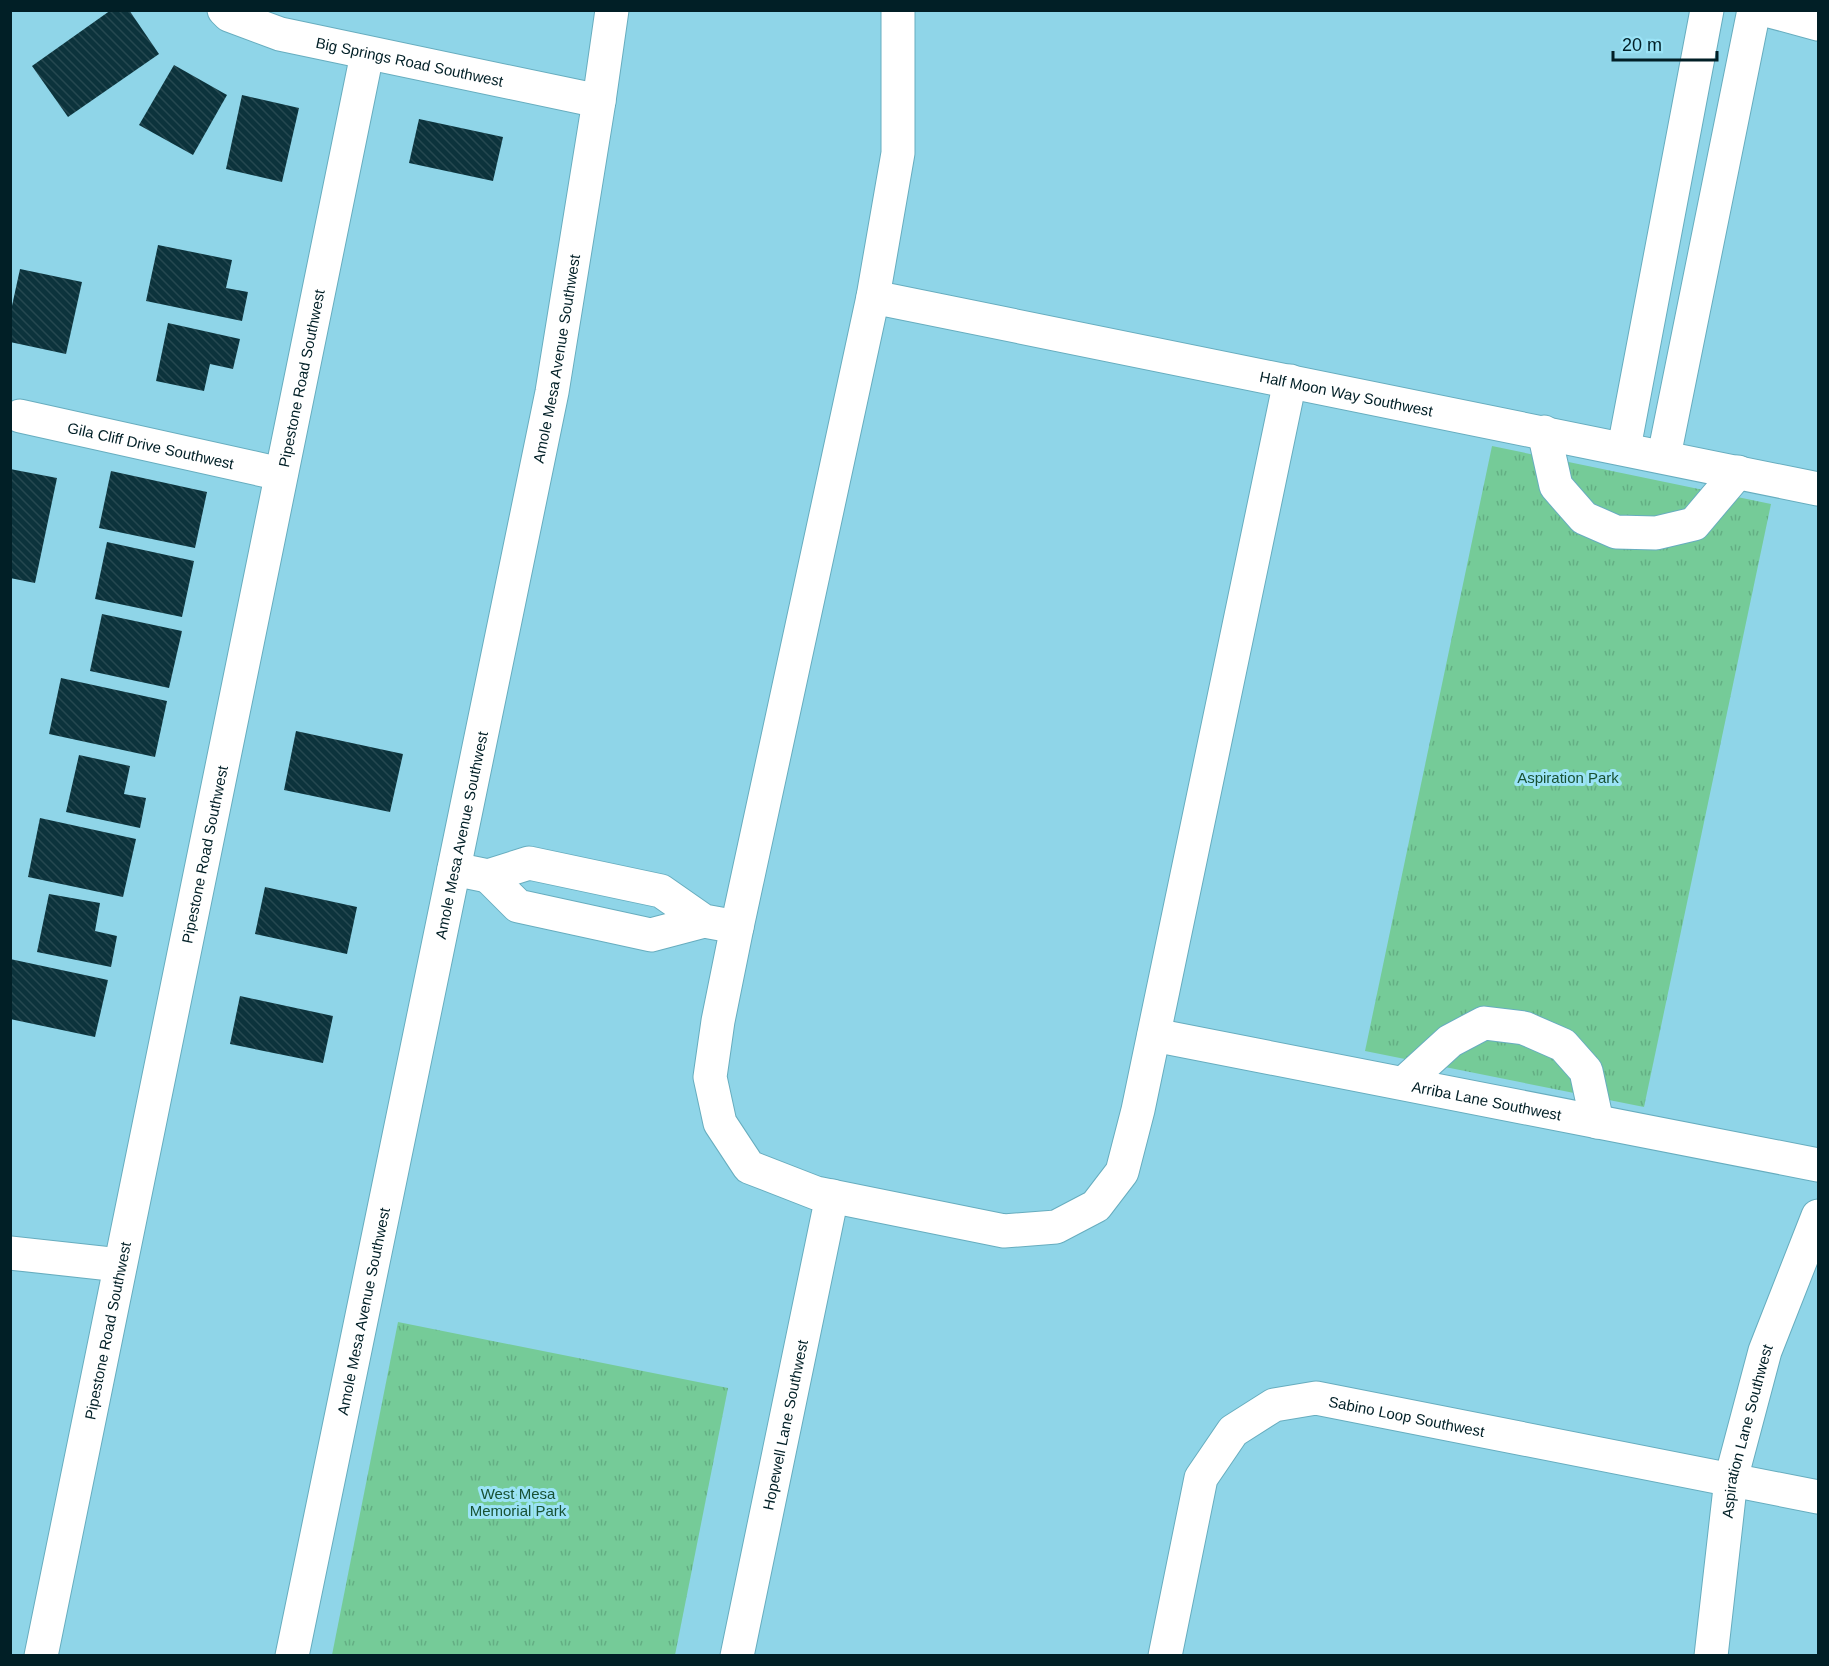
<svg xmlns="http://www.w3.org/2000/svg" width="1829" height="1666" viewBox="0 0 1829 1666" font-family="Arial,sans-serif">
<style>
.grass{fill:url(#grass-tufts)}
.building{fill:url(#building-back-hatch)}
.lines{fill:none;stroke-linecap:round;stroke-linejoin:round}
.minor-casing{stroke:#67adbf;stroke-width:35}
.minor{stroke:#fff;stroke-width:33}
.labels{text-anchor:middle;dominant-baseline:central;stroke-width:6;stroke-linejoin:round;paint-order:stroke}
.street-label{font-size:15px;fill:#011f26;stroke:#9be3f6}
.park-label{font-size:15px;fill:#185133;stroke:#9be3f6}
</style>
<defs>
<pattern id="grass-tufts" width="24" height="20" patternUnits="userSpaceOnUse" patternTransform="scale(1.5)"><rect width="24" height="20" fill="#75cb98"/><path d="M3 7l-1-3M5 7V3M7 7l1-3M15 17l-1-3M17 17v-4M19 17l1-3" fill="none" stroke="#63ae83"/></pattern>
<pattern id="building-back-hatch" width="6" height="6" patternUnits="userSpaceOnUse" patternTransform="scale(1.5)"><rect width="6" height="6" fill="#0c333c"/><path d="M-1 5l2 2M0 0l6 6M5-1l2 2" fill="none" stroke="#254850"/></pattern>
</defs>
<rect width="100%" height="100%" fill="#8fd5e8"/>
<g class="grass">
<polygon points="1492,446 1771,504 1644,1107 1365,1051"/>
<polygon points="398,1322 728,1388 675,1655 332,1655"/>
</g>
<g class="building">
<polygon points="111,10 129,10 159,54 68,117 32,66"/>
<polygon points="174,65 227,95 193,155 139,125"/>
<polygon points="242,95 299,108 282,182 226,169"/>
<polygon points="419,119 503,137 493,181 409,163"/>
<polygon points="158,245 232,260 226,288 248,292 242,321 146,301"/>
<polygon points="20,269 82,282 66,354 10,342 10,315"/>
<polygon points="168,323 240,339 233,369 210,364 204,391 156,381"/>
<polygon points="10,469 57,478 35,583 10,578"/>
<polygon points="111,471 207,492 195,548 99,528"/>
<polygon points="107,542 194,561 182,617 95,599"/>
<polygon points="102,614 182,631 169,688 90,671"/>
<polygon points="61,678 167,701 155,757 49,734"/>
<polygon points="296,731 403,754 390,812 284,790"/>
<polygon points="79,755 130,766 124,794 146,798 140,828 66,812"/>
<polygon points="40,818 136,839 123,897 28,877"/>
<polygon points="265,887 357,907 347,954 255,934"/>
<polygon points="49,894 100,903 95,931 117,936 111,967 37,952"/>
<polygon points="10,959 108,980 95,1037 10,1019"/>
<polygon points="240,996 333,1016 323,1063 230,1044"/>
</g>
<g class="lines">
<g class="minor-casing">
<g id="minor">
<path id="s1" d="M224,10l5,5 51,19 319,67"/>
<polyline points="898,10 898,153 873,297 737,927 718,1021 710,1077 720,1123 749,1167 816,1193 1004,1231 1056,1227 1096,1206 1122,1172 1138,1110 1290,381"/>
<polyline points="1766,10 1818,24"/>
<path id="s2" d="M873,297l945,192"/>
<path id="s3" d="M20,416l261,58"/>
<polyline points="1544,432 1556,486 1584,518 1616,532 1656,533 1694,524 1738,472"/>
<polyline points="1624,448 1707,10"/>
<polyline points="1664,456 1754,10"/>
<polyline points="454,869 488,876 529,863 661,891 704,921 737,927"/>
<polyline points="488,876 518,906 651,935 704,921"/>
<path id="s4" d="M1154,1035l664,130"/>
<polyline points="1404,1083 1450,1041 1484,1023 1524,1028 1563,1045 1586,1071 1597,1122"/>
<polyline points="10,1253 120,1265"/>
<path id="s5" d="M41,1656l326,-1602"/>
<path id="s6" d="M292,1656l260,-1264 47,-291 13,-91"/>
<path id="s7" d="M737,1656l95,-460"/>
<path id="s8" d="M1165,1656l36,-178 32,-47 41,-26 42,-7 502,99"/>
<path id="s9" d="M1711,1656l20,-177 34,-128 53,-135"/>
</g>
</g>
<use href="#minor" class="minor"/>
</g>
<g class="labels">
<g class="street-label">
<text stroke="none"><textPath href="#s1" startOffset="194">Big Springs Road Southwest</textPath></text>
<text stroke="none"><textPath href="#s6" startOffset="1324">Amole Mesa Avenue Southwest</textPath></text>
<text stroke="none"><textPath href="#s5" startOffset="1304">Pipestone Road Southwest</textPath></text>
<text stroke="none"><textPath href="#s2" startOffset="483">Half Moon Way Southwest</textPath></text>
<text stroke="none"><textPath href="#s3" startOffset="134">Gila Cliff Drive Southwest</textPath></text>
<text stroke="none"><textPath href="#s6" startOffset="838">Amole Mesa Avenue Southwest</textPath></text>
<text stroke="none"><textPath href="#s5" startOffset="818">Pipestone Road Southwest</textPath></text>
<text stroke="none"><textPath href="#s4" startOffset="339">Arriba Lane Southwest</textPath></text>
<text stroke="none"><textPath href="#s6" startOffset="352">Amole Mesa Avenue Southwest</textPath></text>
<text stroke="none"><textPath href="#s5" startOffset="332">Pipestone Road Southwest</textPath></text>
<text stroke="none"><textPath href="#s8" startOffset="422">Sabino Loop Southwest</textPath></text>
<text stroke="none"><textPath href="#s7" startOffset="236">Hopewell Lane Southwest</textPath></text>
<text stroke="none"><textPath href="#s9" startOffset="228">Aspiration Lane Southwest</textPath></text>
</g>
<g class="park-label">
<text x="1568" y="777">Aspiration Park</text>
<text x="518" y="1493">West Mesa<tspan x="518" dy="17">Memorial Park</tspan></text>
</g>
</g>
<rect width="1829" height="1666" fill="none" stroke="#011f26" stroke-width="24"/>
<path d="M1613 51v9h104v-9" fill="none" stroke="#011f26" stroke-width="3"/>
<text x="1622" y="51" font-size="18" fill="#011f26" stroke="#9be3f6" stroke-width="4.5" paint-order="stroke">20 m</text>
</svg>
